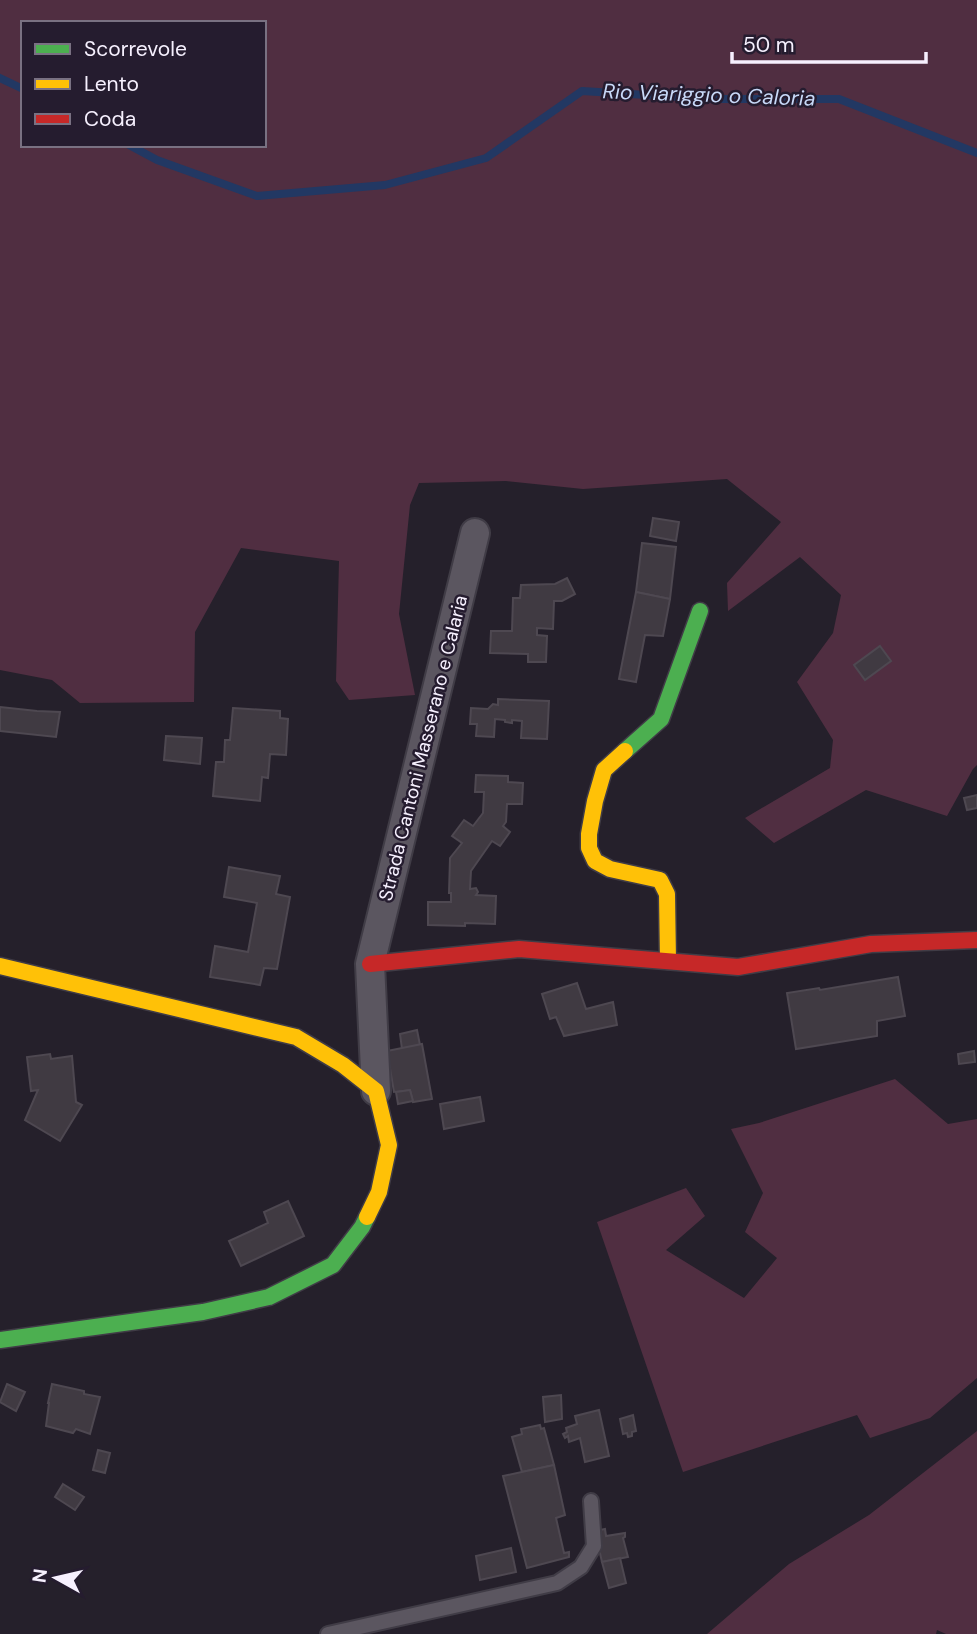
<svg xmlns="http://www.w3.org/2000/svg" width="977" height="1634" viewBox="0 0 977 1634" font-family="'DM Sans',sans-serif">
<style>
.green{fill:#502e41;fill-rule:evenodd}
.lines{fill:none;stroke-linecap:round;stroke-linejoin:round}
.stream{stroke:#223863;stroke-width:8}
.building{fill:#403a42;stroke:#4e4851;stroke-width:2}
.lane-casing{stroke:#403c46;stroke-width:18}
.street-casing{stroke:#403c46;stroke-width:32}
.fast-casing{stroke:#403c46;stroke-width:19}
.slow-casing{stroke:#403c46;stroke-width:19}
.jam-casing{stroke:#403c46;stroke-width:19}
.lane{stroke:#5b5660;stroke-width:14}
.street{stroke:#5b5660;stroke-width:28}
.fast{stroke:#4caf50;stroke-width:16}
.slow{stroke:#ffc107;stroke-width:16}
.jam{stroke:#c62828;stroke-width:16}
.labels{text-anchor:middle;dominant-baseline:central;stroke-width:5;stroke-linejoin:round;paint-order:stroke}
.street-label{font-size:19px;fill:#f6f0fe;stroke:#251c2f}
.water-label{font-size:21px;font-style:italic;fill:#c8d9f8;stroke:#251c2f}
</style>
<rect width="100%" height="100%" fill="#25202b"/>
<g class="green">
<path d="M0,0h977v765l-4,4 -26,47 -81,-26 -92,53 -29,-25 85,-50 3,-28 -36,-58 36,-49 8,-38 -41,-38 -72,54 -1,-28 54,-61 -54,-43 -144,10 -77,-8 -87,2 -9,22 -11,109 16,81 -66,5 -13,-19 3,-120 -98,-13 -46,84 -1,70 -114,1 -28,-23 -52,-10zM23,23h241v122h-241z"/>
<polygon points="895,1079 948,1124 977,1119 977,1378 930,1418 870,1438 857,1415 683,1472 597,1222 686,1188 705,1216 666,1250 744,1298 777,1258 745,1232 763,1193 731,1129 759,1123"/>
<polygon points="977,1431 977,1634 946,1634 937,1630 936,1634 707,1634 789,1564 869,1515"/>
</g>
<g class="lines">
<g class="stream">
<polyline points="0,78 23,89"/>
<polyline points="129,145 157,160 257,196 385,185 486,158 582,91 711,99 839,99 977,153"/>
</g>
</g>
<g class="building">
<polygon points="653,518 679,522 676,541 650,536"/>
<polygon points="642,543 676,547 670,599 636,592"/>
<polygon points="567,578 575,594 562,601 554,601 553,629 537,628 537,635 547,636 546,662 528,662 528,654 490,653 491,631 512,631 513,598 520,598 521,585 555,584"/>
<polygon points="636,592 670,599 663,636 645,635 636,682 619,679"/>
<polygon points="880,646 891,661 865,680 854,665"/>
<polygon points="498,699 549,701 547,739 521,738 522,721 512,720 512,723 505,722 505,720 495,719 494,737 476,736 477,724 470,724 471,708 488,709 493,704 498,705"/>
<polygon points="0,707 37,711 60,712 56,737 0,731"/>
<polygon points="233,708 280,711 280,718 288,719 286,755 270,754 268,778 262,777 260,801 213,796 216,762 224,762 225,740 230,740"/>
<polygon points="166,736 202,738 200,764 164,760"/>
<polygon points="476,775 508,776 508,782 523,783 522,804 507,804 506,822 503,826 510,832 500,846 492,841 471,871 470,889 476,888 478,892 476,895 496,896 495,924 465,923 465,926 428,925 428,902 451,902 451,893 449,893 450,858 462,843 452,836 464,820 473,826 483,813 484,792 475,792"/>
<polygon points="977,795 977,808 967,810 964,798"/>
<polygon points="229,867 280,876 276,894 290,897 277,969 264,968 260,985 210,977 215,946 248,952 257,903 224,897"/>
<polygon points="898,977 905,1016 877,1021 877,1036 796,1049 787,993 819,988 820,990"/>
<polygon points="577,983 586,1009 613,1002 617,1025 564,1036 556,1017 550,1019 542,994"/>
<polygon points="417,1030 420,1045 402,1049 400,1034"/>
<polygon points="422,1044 432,1099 413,1102 410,1090 394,1092 387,1051"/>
<polygon points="974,1051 975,1062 959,1064 958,1054"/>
<polygon points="50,1054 51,1059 72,1056 76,1102 82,1105 60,1141 25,1120 38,1090 31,1091 27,1057"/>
<polygon points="410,1090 413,1101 398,1104 396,1092"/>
<polygon points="480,1097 484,1121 444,1129 440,1104"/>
<polygon points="288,1201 304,1236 241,1266 229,1241 268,1223 264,1212"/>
<polygon points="7,1384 25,1392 16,1411 0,1402"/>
<polygon points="52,1384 84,1391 84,1394 100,1397 90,1434 76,1429 73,1433 46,1426 49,1403 48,1403"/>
<polygon points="561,1395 562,1419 545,1422 543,1397"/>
<polygon points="599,1410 609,1456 585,1462 580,1438 569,1442 568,1436 565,1438 563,1434 567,1432 566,1428 577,1424 575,1416"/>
<polygon points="633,1415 636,1431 632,1432 632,1436 628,1437 627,1433 623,1434 620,1419"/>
<polygon points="540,1425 541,1429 544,1428 554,1465 522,1472 512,1437 522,1434 521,1429"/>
<polygon points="98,1450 110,1453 105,1473 93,1470"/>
<polygon points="554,1465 565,1515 556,1518 564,1553 569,1552 569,1557 527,1568 503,1476"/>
<polygon points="63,1484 84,1497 75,1510 55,1497"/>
<polygon points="605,1529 606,1536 625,1533 625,1537 623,1538 628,1557 602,1562 595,1531"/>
<polygon points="511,1548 516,1572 480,1580 476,1556"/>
<polygon points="620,1558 626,1583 609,1588 602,1562"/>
</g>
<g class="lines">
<g class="lane-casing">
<polyline id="lane" points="328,1634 557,1583 581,1567 594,1546 591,1501"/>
</g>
<g class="street-casing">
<polyline id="street" points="376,1091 370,964 475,533"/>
</g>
<g class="fast-casing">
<g id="fast">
<polyline points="625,751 661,719 700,611"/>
<polyline points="0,1340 203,1312 269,1297 333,1265 362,1227 367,1217"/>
</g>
</g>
<g class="slow-casing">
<g id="slow">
<polyline points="625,751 604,770 595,801 589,834 589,848 595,861 610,869 660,880 667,894 668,961"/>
<polyline points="0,966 296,1037 343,1065 376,1091 389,1145 379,1192 367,1217"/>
</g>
</g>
<g class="jam-casing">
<polyline id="jam" points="370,964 519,949 738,967 871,944 977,940"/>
</g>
<use href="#lane" class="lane"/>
<use href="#street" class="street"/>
<use href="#fast" class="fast"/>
<use href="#slow" class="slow"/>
<use href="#jam" class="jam"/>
</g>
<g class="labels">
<g class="street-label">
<text transform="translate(423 748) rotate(-76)">Strada Cantoni Masserano e Calaria</text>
</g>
<g class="water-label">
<text transform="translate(709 95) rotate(2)">Rio Viariggio o Caloria</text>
</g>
</g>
<rect x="21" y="21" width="245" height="126" fill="#251c2f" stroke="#797182" stroke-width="2"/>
<rect x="35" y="44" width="35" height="10" fill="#4caf50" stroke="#797182" stroke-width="2"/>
<text x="84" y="56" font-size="21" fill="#f6f0fe">Scorrevole</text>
<rect x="35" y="79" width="35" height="10" fill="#ffc107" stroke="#797182" stroke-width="2"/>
<text x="84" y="91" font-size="21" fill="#f6f0fe">Lento</text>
<rect x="35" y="114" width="35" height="10" fill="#c62828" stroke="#797182" stroke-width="2"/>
<text x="84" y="126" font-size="21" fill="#f6f0fe">Coda</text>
<g transform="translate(56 1578) rotate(278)" stroke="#251c2f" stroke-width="5" paint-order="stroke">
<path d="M0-5L12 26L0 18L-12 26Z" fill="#f6f0fe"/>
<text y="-10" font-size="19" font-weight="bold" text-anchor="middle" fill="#f6f0fe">N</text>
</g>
<path d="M732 52v10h194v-10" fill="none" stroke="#f6f0fe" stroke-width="3.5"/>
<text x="743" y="52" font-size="21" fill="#f6f0fe" stroke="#251c2f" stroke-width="5" paint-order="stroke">50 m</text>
</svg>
